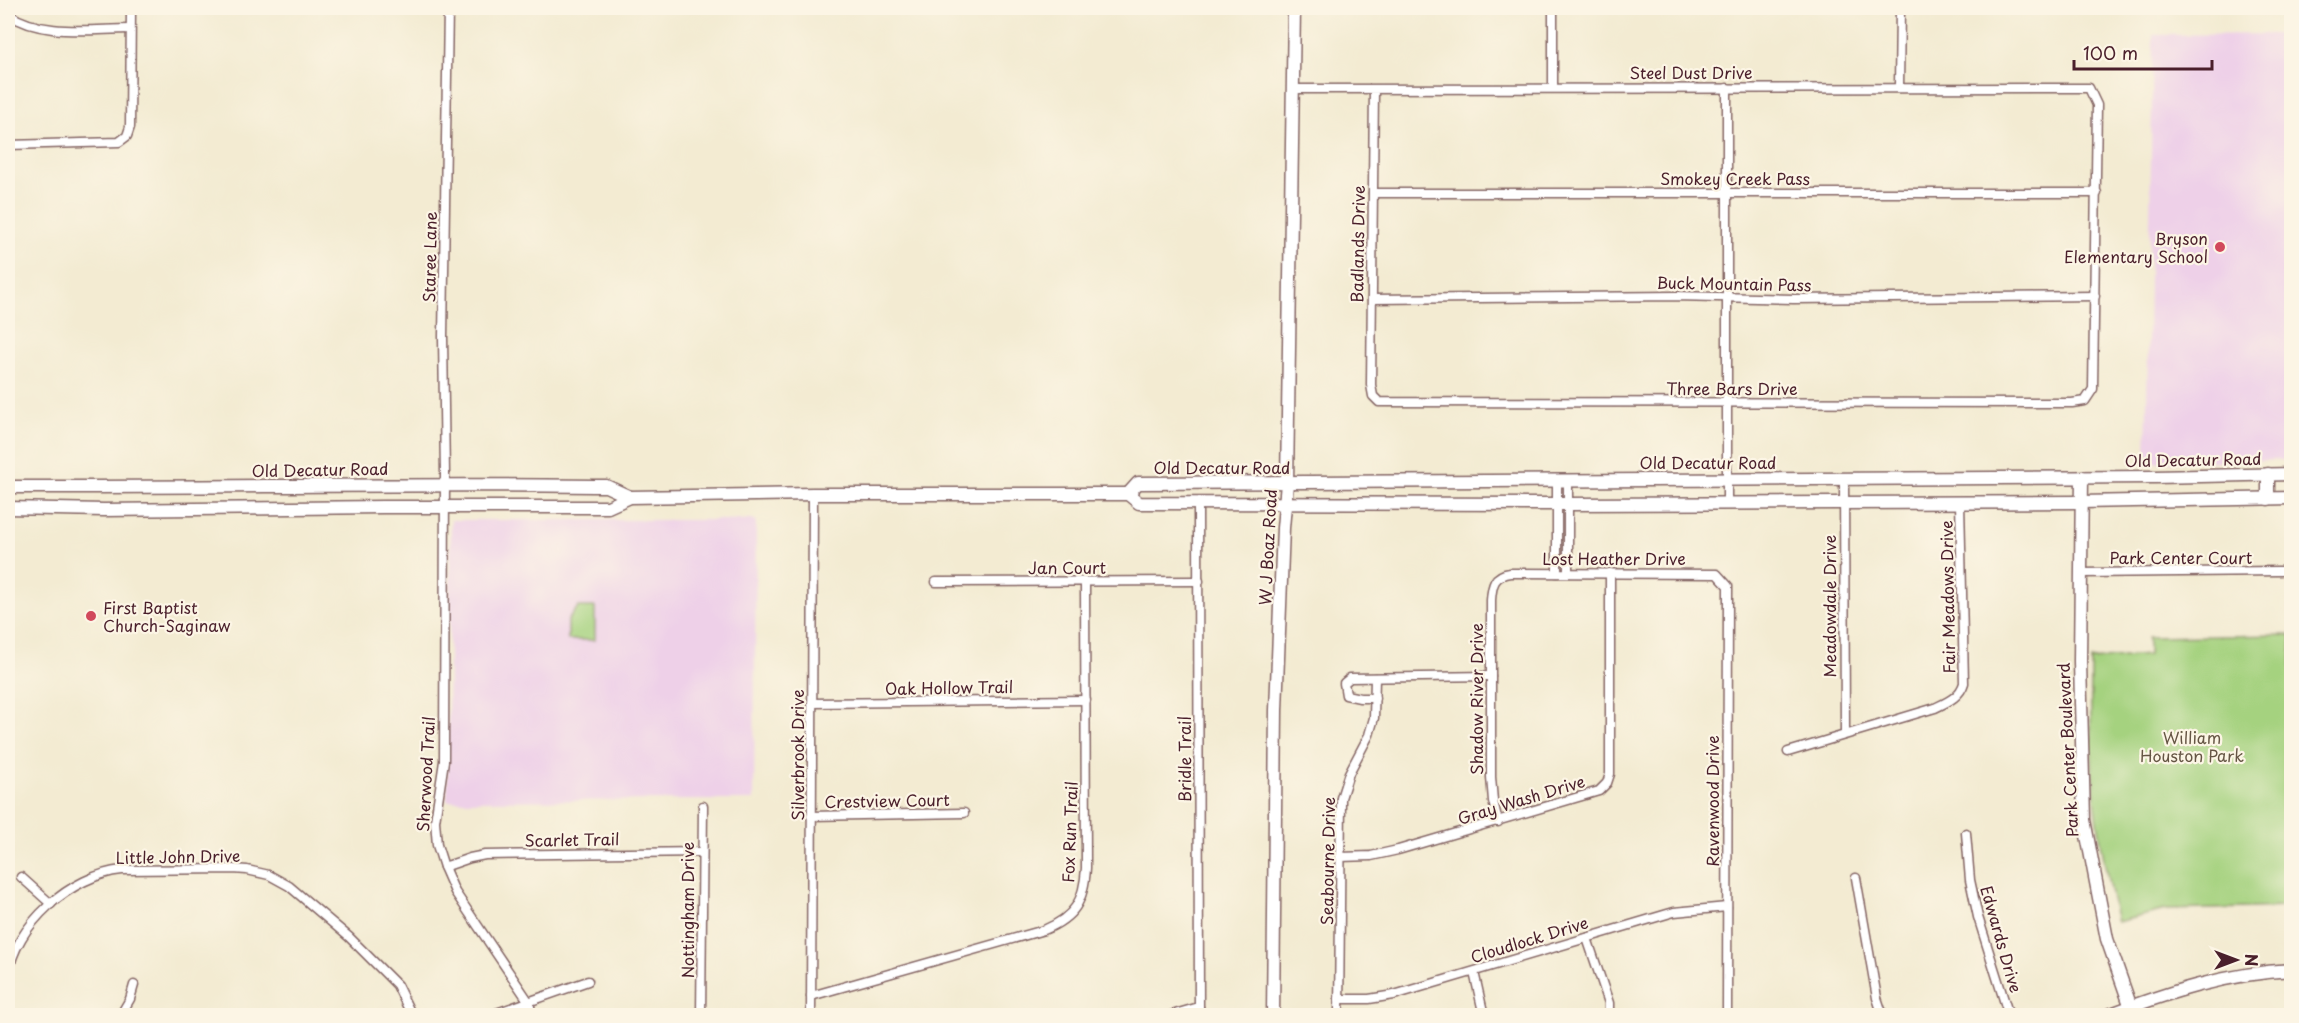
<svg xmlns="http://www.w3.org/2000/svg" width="2299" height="1023" viewBox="0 0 2299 1023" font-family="'Playpen Sans',sans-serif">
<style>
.built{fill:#eed0e8}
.green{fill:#a5d27f;stroke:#787855;stroke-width:1.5}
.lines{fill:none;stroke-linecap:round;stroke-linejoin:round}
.street-casing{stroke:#856665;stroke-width:11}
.secondary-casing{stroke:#856665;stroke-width:15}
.street{stroke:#fff;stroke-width:8}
.secondary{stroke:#fff;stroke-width:12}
.poi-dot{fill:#d1495b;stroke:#fcf5e5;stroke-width:2}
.labels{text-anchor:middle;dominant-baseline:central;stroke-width:4.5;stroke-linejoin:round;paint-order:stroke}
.street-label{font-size:16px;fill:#4a1f2b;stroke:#fcf5e5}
.poi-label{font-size:16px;fill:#4a1f2b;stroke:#fcf5e5;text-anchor:end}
.park-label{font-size:16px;fill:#655544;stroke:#fcf5e5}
</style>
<rect width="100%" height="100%" fill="#fcf5e5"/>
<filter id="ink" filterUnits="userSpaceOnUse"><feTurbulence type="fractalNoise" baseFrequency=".0167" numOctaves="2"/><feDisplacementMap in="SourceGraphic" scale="12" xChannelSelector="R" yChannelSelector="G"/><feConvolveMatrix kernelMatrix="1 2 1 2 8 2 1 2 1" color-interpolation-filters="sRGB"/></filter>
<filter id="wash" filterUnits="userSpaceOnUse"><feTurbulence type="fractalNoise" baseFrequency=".008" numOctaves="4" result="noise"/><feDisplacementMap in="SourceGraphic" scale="24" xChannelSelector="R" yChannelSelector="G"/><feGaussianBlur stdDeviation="1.35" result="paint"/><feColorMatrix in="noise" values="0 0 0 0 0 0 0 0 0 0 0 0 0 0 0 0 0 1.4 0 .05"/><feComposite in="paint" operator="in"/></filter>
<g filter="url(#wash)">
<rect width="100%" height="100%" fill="#f3ebd2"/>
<g class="built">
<polygon points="2291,34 2291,460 2146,462 2153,35"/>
<polygon points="451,520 756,520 754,800 447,801"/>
</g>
<g class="green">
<polygon points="578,607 595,607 595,640 568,640 568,620"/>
<path d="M2291,635v272l-126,3 -48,12c-12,-54 -23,-108 -25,-164 -2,-33 -1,-65 -1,-98l57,-5v-18z"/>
</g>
</g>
<g filter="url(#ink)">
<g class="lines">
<g class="street-casing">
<g id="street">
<polyline points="448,8 443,337 445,475 444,761 435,821 437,845 444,867 455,892 529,1002 532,1016"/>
<path d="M8,14c34,23 82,15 122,15"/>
<polyline points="1899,87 1900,8"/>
<polyline points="1553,88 1553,8"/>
<polyline points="1727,88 1727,503"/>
<polyline points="1293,89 2089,88 2097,105 2093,389 2085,401 2072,403 1379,402 1373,396 1371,385 1374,89"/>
<polyline points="8,145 119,142 127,136 130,127 131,8"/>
<polyline points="1373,193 2097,193"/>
<polyline points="1372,299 1676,296 1794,299 2095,296"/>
<polyline points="1844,478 1845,734"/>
<polyline points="1568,479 1568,573"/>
<polyline points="1198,503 1199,1016"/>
<polyline points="1557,573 1557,479"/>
<polyline points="2081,573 2281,571"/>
<polyline points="936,582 1199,581"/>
<polyline points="1375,698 1360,698 1346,695 1344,683 1350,678 1491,676"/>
<polyline points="812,703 1086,700"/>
<path d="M1788,752l147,-44c12,-6 25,-11 29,-25l-4,-181"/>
<polyline points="811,816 964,813"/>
<path d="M1498,822l-5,-21 -2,-24v-177c1,-15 3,-25 19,-27l207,1 11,12 -1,430"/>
<polyline points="1966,833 1970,880 1978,917 2009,1016"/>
<polyline points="1340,857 1371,856 1398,850 1599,791 1607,783 1610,774 1610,573"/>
<polyline points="444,867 470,858 485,855 702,852"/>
<polyline points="21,877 51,904"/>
<polyline points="1856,878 1877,998 1883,1016"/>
<polyline points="1587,938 1609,1003 1609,1016"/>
<polyline points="1474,972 1484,1016"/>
<path d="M8,976c6,-51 64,-101 114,-106l111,-1 14,1 22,5 20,11 60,51 48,48 15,31"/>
<path d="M811,996l233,-66c31,-13 40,-29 42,-62l-1,-286"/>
<polyline points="1339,999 1369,999 1394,995 1674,912 1727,907"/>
<polyline points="120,1016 130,999 134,985"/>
<polyline points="488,1016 588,981"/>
<polyline points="701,1016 703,806"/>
<polyline points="811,1016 813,494"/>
<polyline points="1168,1016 1199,1007"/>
<polyline points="1339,1016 1341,798 1349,773 1369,735 1374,718 1375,678"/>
</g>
</g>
<g class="secondary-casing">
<g id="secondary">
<polyline points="2268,474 2268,499"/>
<polyline points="2082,477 2080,661 2084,820 2107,939 2134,1016"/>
<path d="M8,487c199,1 399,-4 598,-1l24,11"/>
<polyline points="1128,494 1138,483 2155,477 2292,474"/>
<polyline points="8,508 104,510 383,507 608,507 630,497 813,494 1128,494 1139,503 1567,504 2081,502 2292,498"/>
<polyline points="1273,1016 1276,710 1283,528 1287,483 1294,8"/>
<path d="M2106,1016c60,-23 121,-43 186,-46"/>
</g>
</g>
<use href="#street" class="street"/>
<use href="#secondary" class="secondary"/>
</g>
</g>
<g class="poi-dot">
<circle cx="2220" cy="247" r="6"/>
<circle cx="91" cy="616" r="6"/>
</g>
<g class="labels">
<g class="street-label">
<text x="1691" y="72">Steel Dust Drive</text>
<text x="1735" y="178">Smokey Creek Pass</text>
<text transform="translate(1357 244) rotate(-89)">Badlands Drive</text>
<text transform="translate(429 257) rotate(-89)">Staree Lane</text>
<text transform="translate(1734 283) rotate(1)">Buck Mountain Pass</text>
<text x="1732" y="388">Three Bars Drive</text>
<text transform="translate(2193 459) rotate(-1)">Old Decatur Road</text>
<text x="1708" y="462">Old Decatur Road</text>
<text x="1222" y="467">Old Decatur Road</text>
<text transform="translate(320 469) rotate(-1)">Old Decatur Road</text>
<text transform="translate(1267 547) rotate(-87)">W J Boaz Road</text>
<text x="2181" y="557">Park Center Court</text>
<text x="1614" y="558">Lost Heather Drive</text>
<text x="1067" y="567">Jan Court</text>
<text transform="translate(1947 597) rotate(-91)">Fair Meadows Drive</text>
<text transform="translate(1829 606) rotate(-90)">Meadowdale Drive</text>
<text transform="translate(949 687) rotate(-1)">Oak Hollow Trail</text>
<text transform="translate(1476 699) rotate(-90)">Shadow River Drive</text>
<text transform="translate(2067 750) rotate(-93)">Park Center Boulevard</text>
<text transform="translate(797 755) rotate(-90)">Silverbrook Drive</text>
<text transform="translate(1184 759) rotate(-90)">Bridle Trail</text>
<text transform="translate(425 774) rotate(-87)">Sherwood Trail</text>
<text transform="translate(1521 799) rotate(-17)">Gray Wash Drive</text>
<text transform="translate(887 800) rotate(-1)">Crestview Court</text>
<text transform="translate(1712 801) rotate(-90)">Ravenwood Drive</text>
<text transform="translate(1069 832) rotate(-88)">Fox Run Trail</text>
<text transform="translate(572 839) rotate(-1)">Scarlet Trail</text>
<text transform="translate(178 856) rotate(-1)">Little John Drive</text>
<text transform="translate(1327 861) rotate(-89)">Seabourne Drive</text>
<text transform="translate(687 910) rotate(-90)">Nottingham Drive</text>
<text transform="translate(1529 939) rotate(-17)">Cloudlock Drive</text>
<text transform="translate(2002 939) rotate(74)">Edwards Drive</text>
</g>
<g class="poi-label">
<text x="2208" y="238">Bryson<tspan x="2208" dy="18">Elementary School</tspan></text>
<text x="103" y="607" text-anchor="start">First Baptist<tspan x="103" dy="18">Church-Saginaw</tspan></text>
</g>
<g class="park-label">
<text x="2192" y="737">William<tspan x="2192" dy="18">Houston Park</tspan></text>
</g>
</g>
<rect width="2299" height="1023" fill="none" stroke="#fcf5e5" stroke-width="30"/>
<g transform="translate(2236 960) rotate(90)" stroke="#fcf5e5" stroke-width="4.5" paint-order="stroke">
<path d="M0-4.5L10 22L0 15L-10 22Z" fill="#4a1f2b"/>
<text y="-9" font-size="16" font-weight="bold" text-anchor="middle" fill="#4a1f2b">N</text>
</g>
<path d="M2074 60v9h138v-9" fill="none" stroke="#4a1f2b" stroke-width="3"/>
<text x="2083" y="60" font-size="18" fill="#4a1f2b" stroke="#fcf5e5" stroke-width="4.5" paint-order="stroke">100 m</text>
</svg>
